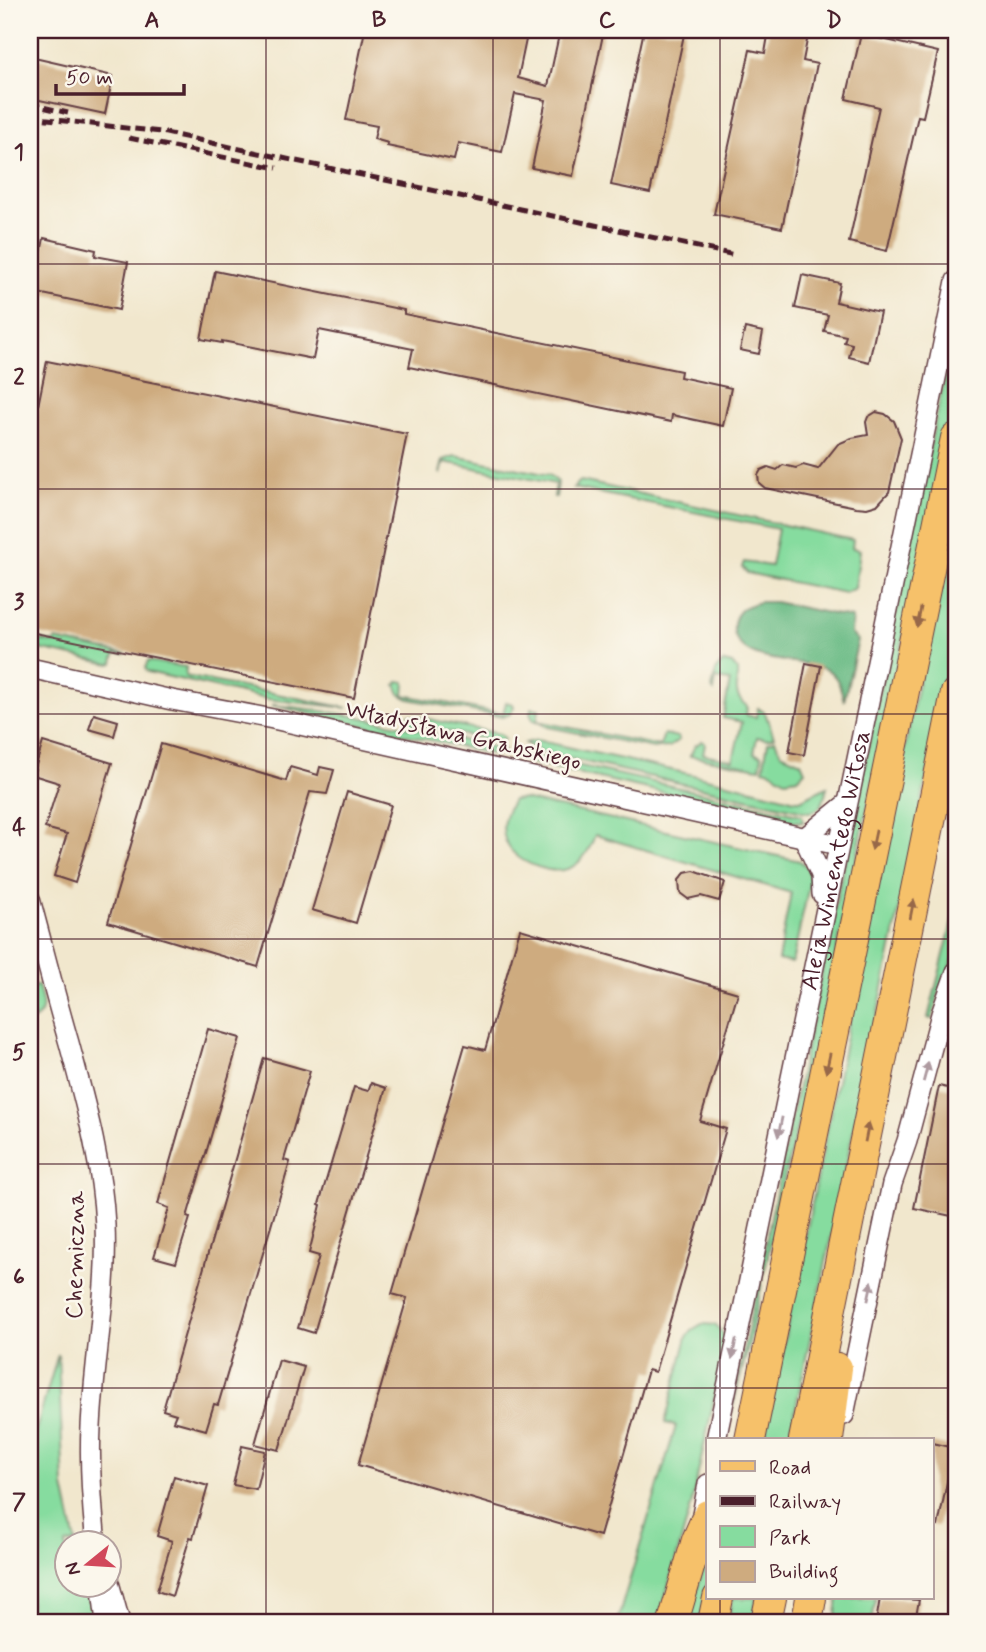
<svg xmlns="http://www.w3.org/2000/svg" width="986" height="1652" viewBox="0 0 986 1652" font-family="Mynerve,sans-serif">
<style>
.green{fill:#86dc9f;stroke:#687e65;stroke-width:2}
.forest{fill:#6cbc86;stroke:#5b6e58;stroke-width:2}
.building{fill:#ceab7f}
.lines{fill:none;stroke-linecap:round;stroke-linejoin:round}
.street-casing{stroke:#633d43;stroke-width:22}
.primary-casing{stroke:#633d43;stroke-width:32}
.street{stroke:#fff;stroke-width:19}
.primary{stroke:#f6c16b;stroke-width:30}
.rail{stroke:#4a1f2b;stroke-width:5;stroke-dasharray:10 5;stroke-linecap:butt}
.oneway{fill:#976848}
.oneway2{fill:#ae9aa0}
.grid{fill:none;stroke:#4a1f2b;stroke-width:2;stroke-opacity:0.55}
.labels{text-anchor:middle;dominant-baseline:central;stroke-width:5;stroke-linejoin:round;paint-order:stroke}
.street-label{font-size:24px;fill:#4a1f2b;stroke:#fbf7ec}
.neatline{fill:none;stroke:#4a1f2b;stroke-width:2.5}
.grid-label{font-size:23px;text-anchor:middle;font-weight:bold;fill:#4a1f2b}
</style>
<rect width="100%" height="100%" fill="#fbf7ec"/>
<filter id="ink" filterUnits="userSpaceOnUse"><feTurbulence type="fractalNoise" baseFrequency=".0143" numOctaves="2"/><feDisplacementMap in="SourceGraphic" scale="14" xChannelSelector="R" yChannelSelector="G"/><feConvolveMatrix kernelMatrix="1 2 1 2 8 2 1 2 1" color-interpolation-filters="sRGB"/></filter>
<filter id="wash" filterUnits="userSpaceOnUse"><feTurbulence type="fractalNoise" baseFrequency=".00686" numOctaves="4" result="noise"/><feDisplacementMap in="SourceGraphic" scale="28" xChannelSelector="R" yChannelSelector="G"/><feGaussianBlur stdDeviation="1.57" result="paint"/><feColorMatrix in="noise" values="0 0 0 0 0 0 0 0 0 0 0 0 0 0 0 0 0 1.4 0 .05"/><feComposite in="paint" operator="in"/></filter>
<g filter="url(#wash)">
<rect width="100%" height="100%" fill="#f1e7cd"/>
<g class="green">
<polygon points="956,321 956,391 815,1053 785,1175 750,1339 729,1421"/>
<polygon points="455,456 549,475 558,482 556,497 554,497 556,484 444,462 441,474 440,473 443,460"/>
<polygon points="581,481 853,540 852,548 860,550 855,588 845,593 747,573 742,567 744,562 771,566 778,529 574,488 577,483"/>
<polygon points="956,497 956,636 789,1440 764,1440"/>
<polygon points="30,638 54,643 55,640 126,654 115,654 113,663 110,664 30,647"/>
<polygon points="148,661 186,667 185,676 348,708 267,699 148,672 145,668"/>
<path d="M724,662l8,2 5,6c1,15 -5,26 10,36l-1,9 10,2 2,-9 7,5 9,24 -7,2 -10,-2 -3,16 8,2 -2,13 -70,-12 5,-10 7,-5 3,2 -2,11 30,6 9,-38 -19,-4 7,-37 -14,-2 -2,12 -2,-2c2,-10 2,-21 12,-27z"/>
<polygon points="399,681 405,682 404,695 503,714 506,702 513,704 514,707 510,714 503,717 409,699 400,694 396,685"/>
<path d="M271,705c79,6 157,27 233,45l-5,4h-7z"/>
<polygon points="532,708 539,709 537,721 660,746 664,734 678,737 679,740 669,747 654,748 548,727 533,720 530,712"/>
<polygon points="409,715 500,734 505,739 500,741 489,740 408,723"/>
<path d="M537,740c86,20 173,37 258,60h5l27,-13c-2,11 -5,25 -19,25l-267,-60 -16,-9z"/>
<polygon points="775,740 781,753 801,762 805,771 798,778 785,780 771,771 763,769 768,742"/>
<polygon points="522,753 802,815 803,822 785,820 532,763 524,759"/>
<path d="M523,799l277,62 7,6 3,14 -18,82 -14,-3 13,-67 -196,-58c-10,28 -26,43 -57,32 -33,-11 -45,-36 -25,-67z"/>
<polygon points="956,907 956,954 940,989 932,1019 928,1018"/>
<path d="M38,985c3,14 10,26 -4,35l-4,-15v-17z"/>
<polygon points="702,1324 716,1325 727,1339 691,1506 658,1622 617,1622 676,1426 665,1423 687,1337 692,1330"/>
<polygon points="58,1354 64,1487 76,1543 66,1544 66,1586 86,1586 94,1622 30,1622 30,1450"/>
<polygon points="708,1550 708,1586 700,1622 688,1622"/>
<polygon points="733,1598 757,1598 752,1622 728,1622"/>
<polygon points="838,1598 876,1598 872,1622 835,1622"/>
</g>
<path class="forest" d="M760,602h15l77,16 -1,16 7,6 -14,61c-3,-12 -6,-27 -19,-32 -25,-12 -78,-2 -90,-33 -2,-7 -2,-14 2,-21 5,-8 13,-11 23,-13z"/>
<g id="blocks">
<g class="building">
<polygon points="365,30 528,30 518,78 548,86 560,30 604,30 573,176 532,168 546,100 515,94 502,152 458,143 454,160 387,146 388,143 374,139 377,126 346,120"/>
<polygon points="644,30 685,30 650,193 611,185"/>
<polygon points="769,30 809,30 803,61 817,64 782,228 714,214 750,50 765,53"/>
<polygon points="861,34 938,52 923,117 918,116 887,251 849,242 879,107 846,99"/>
<polygon points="30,57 113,76 105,114 30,98"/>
<polygon points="44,238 96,250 95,256 128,262 119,310 33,292"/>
<polygon points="215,271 404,310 404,314 681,371 680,377 731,388 723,426 672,415 671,422 409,367 413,349 319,330 313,359 222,341 222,343 201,339"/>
<polygon points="802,275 840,283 836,302 880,312 869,362 849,357 852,344 844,342 846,336 824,331 828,315 795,308"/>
<polygon points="745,328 763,332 759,354 740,350"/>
<polygon points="47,361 407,434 354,698 30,632 30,446"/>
<polygon points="876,412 885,414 894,421 901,438 889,492 877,505 867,508 856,507 765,488 759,483 758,475 761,470 768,467 777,470 783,465 796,468 803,465 818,469 838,444 852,438 868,435 866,422 868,417"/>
<polygon points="806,663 821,666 804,755 789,752"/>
<polygon points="94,714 118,721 114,736 89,729"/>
<polygon points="43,742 112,763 75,883 54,876 67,834 45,828 59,783 33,775"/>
<polygon points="161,744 286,781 290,767 318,775 320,767 334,770 327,794 310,792 258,967 108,922"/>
<polygon points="347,792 391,805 356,923 312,910"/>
<polygon points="694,871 725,882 719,901 701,896 688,899 680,893 679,880 685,873"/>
<polygon points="520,929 738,993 700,1121 726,1129 655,1372 648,1370 600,1536 358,1465 407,1298 392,1294 465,1045 485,1050"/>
<polygon points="208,1029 240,1038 187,1217 190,1218 176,1263 154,1257 169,1208 158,1204"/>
<polygon points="264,1058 310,1071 284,1160 290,1162 218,1405 214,1404 206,1430 173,1421 176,1414 163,1410"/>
<polygon points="371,1083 386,1088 314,1333 298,1328 319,1256 309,1253 321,1205 319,1204 354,1087 368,1091"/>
<polygon points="939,1086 956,1090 956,1217 914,1208"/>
<polygon points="279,1360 304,1367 279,1450 255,1444"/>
<polygon points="932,1443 954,1448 938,1526 932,1525"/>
<polygon points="242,1446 265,1451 256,1489 233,1485"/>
<polygon points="174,1476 208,1486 193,1538 190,1537 172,1596 157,1591 172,1541 157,1536"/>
<polygon points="880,1598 919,1600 915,1622 876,1622"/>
</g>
</g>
</g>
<g filter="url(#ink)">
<use href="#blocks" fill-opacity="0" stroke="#633d43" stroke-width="2"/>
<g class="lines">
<g class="street-casing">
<g id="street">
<polyline points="30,668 172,700 273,719 838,845"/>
<polyline points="804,838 821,875 822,894"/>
<polyline points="804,838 847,803"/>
<path d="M30,899c13,48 25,96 39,144 16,60 33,119 36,182 3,68 -11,134 -14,202 -2,39 1,78 5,117"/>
<polyline points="844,1415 892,1184 907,1141 941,1014 956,972"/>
<path id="s1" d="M716,1440l240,-1159"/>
<polyline points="700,1525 708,1484"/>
<polyline points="108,1579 120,1622"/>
<polyline points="102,1590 106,1622"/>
</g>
</g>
<g class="primary-casing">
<g id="primary">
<polyline points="750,1440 956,438"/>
<polyline points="804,1440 956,693"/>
<polyline points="828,1440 837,1368"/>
<polyline points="673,1622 697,1540 708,1515"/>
<polyline points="713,1622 718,1598"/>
<polyline points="766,1622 771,1598"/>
<polyline points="807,1622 811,1598"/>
</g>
</g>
<use href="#street" class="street"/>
<use href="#primary" class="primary"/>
<g class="rail">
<polyline points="30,104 68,113"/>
<polyline points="30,117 161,132 735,255"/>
<polyline points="129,138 277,168"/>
</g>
</g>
<defs><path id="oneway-solid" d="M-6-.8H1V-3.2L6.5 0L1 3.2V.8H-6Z" transform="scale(1.75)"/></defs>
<g class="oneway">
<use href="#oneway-solid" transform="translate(919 617) rotate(102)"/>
<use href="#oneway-solid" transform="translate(874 840) rotate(102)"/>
<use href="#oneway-solid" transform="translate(912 909) rotate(-79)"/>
<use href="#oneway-solid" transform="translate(828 1063) rotate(102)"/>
<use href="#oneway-solid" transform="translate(867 1132) rotate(-79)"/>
</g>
<g class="oneway2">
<use href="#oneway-solid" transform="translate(926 1072) rotate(-75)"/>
<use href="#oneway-solid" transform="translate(780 1127) rotate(102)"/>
<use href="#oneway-solid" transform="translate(870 1291) rotate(-78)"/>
<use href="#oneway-solid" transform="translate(734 1349) rotate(102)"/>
</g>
</g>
<path class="grid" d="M266,30v1592M493,30v1592M720,30v1410M30,264h926M30,489h926M30,714h926M30,939h926M30,1164h926M30,1388h926M720,1598v24"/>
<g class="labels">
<g class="street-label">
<text transform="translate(463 736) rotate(13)">Władysława Grabskiego</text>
<text stroke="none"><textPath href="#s1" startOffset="592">Aleja Wincentego Witosa</textPath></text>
<text transform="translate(76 1255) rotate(-89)">Chemiczna</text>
</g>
</g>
<rect width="986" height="1652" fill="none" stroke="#fbf7ec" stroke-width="77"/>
<rect x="706" y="1438" width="228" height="161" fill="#fbf7ec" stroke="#b4a19f" stroke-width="2"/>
<rect x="720" y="1461" width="35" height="10" fill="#f6c16b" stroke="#b4a19f" stroke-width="2"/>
<text x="769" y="1474" font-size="21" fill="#4a1f2b">Road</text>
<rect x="720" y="1496" width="35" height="10" fill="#4a1f2b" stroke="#b4a19f" stroke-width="2"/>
<text x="769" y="1508" font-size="21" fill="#4a1f2b">Railway</text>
<rect x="720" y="1526" width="35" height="21" fill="#86dc9f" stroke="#b4a19f" stroke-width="2"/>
<text x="769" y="1544" font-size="21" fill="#4a1f2b">Park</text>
<rect x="720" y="1561" width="35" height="21" fill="#ceab7f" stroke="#b4a19f" stroke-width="2"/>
<text x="769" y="1578" font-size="21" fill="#4a1f2b">Building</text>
<g transform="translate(88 1564) rotate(252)"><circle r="33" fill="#fbf7ec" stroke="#b4a19f" stroke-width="2"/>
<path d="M0-5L12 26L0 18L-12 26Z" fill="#d1495b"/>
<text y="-10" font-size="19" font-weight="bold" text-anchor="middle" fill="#4a1f2b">N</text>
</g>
<path d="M56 84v10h128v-10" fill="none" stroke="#4a1f2b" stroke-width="3.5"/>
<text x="66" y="84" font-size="21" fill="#4a1f2b" stroke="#fbf7ec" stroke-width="5" paint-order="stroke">50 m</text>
<rect x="38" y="38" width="910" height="1576" class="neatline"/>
<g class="grid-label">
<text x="152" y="27">A</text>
<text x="379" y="27">B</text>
<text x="607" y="27">C</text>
<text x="834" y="27">D</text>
<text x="19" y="159">1</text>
<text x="19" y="384">2</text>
<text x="19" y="609">3</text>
<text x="19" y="834">4</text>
<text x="19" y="1059">5</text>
<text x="19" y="1284">6</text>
<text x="19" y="1509">7</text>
</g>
</svg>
